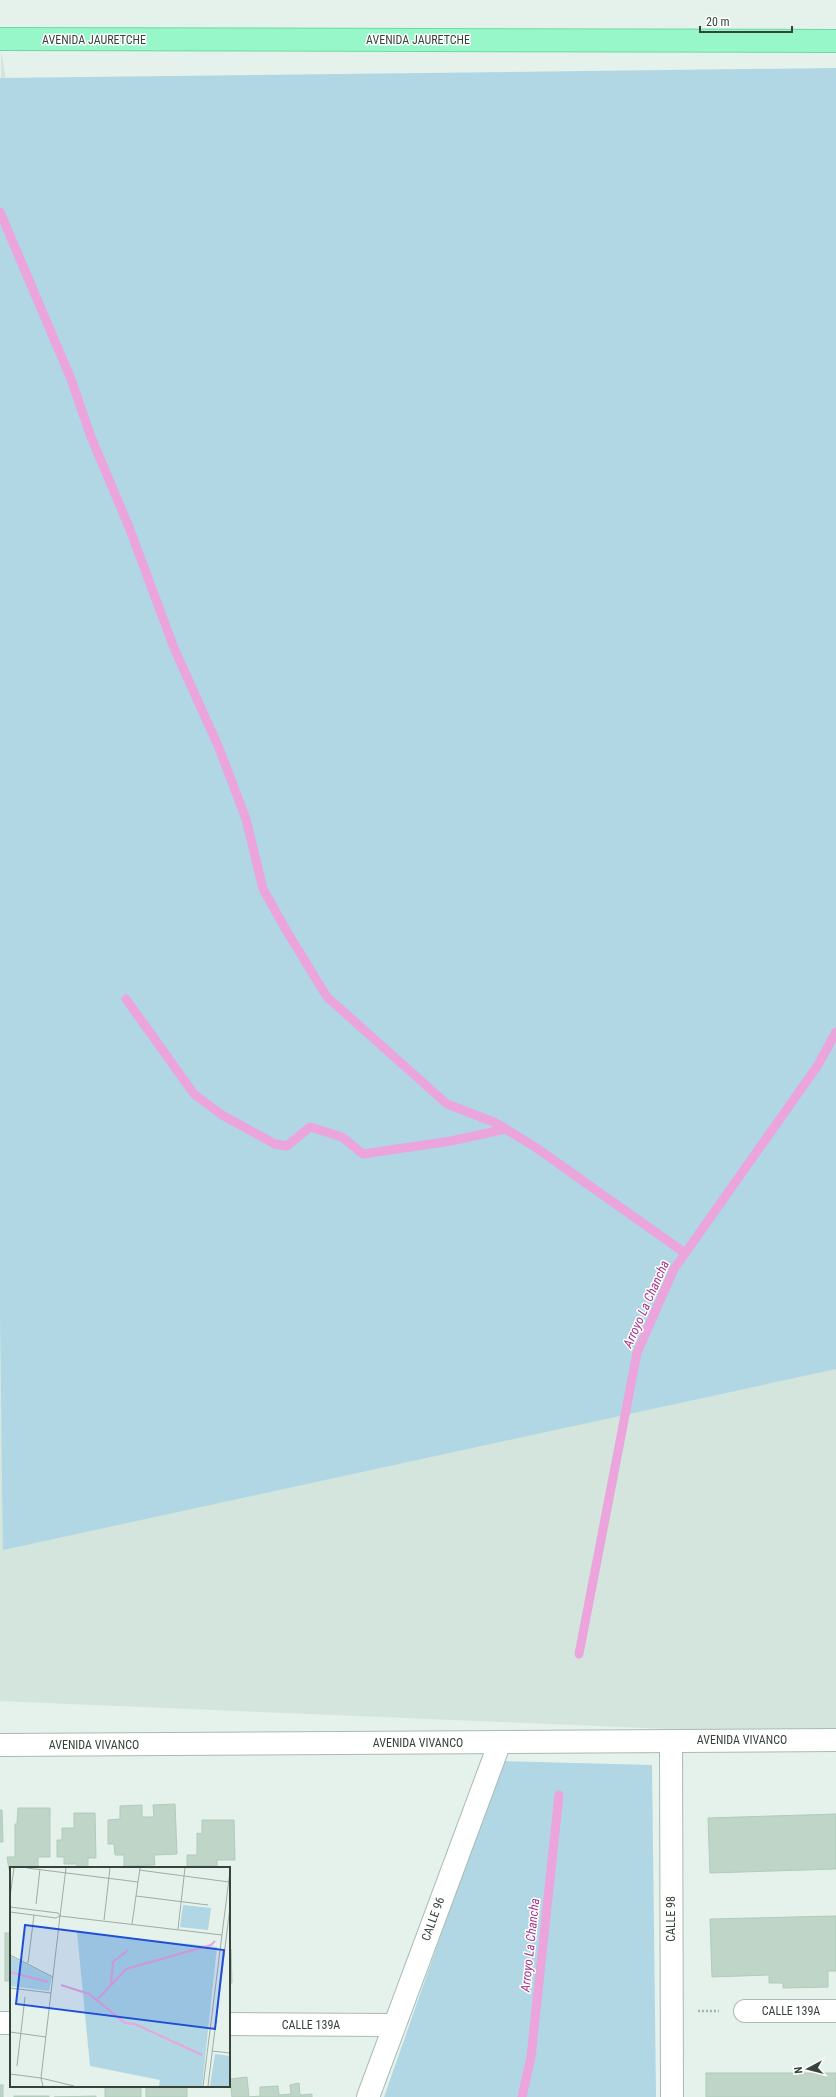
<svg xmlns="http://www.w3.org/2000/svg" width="836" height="2097" viewBox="0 0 836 2097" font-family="'Roboto Condensed',sans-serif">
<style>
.residential{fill:#d3e5dc}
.green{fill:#b0d7e3}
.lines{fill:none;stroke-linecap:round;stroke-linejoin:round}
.stream{stroke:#eba4dc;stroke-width:9}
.building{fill:#bed5c7;stroke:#afccbb}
.minor-casing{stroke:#a8bcb1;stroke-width:24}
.tertiary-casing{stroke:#a8bcb1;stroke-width:24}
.primary-casing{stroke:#69dba2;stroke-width:24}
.path{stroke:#9abdaa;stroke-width:2.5;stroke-dasharray:2 2;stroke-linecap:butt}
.minor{stroke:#fff;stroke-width:22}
.tertiary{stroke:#fff;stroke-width:22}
.primary{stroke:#98f7c9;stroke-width:22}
.labels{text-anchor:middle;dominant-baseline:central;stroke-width:3;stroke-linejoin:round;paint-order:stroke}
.street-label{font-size:12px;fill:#35433b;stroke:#fff}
.water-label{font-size:13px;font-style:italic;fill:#a8368f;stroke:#fff}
.inset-river{fill:none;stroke:#eba4dc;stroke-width:2}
.inset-road{fill:none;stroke:#9faba5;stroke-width:1}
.view{fill:#1d4ed8;fill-opacity:0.15;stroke:#1d4ed8;stroke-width:2}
.inset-edge{fill:none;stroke:#35433b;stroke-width:2}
</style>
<rect width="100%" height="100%" fill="#e5f1eb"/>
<polygon class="residential" points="1,50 206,1236 836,1362 836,1736 0,1701"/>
<g class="green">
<polygon points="836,68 836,1369 3,1550 0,1311 0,78"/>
<polygon points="502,1761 652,1765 656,2097 384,2097"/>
</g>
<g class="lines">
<g class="stream">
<polyline points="0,212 71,379 91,437 129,527 174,648 219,748 246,819 263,889 286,930 327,997 447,1104 496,1123 535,1147 685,1253"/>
<polyline points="126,999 194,1094 222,1115 275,1144 287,1146 310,1127 342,1137 363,1154 451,1141 506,1129"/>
<polyline points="579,1654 637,1353 674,1269 818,1065 836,1032"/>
<polyline points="522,2097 531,2057 559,1795"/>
</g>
</g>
<g class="building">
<polygon points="175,1804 177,1854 154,1855 155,1865 124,1866 124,1855 115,1855 114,1844 108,1844 108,1820 120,1819 120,1806 142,1805 142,1817 154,1817 153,1805"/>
<polygon points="18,1808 50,1808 50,1857 38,1857 38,1868 11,1868 10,1875 7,1857 15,1857 15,1824 17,1824"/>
<polygon points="0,1810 2,1810 3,1842 0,1842"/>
<polygon points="74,1813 95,1813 96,1858 88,1858 88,1868 77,1868 77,1864 64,1864 64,1857 57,1857 57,1840 62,1840 62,1828 74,1828"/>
<polygon points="836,1814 836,1869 710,1873 708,1818"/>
<polygon points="202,1820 234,1820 235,1860 217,1860 217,1866 187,1866 187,1855 197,1855 197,1833 202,1834"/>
<polygon points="836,1916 836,1971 828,1971 828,1987 783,1988 783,1983 769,1983 769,1975 712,1977 710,1919"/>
<rect x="5" y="1933" width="6" height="48"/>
<polygon points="229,1949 231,1949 232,1983 229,1983"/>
<rect x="706" y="2073" width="130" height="24"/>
<polygon points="247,2077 249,2097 260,2096 260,2087 278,2086 279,2095 291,2094 290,2085 299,2083 300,2095 312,2094 312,2097 232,2097 230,2079"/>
<rect x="0" y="2085" width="3" height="12"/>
<rect x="105" y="2086" width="36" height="11"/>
<rect x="146" y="2086" width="41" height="11"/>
<rect x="14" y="2096" width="35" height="1"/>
<polygon points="96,2096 96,2097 54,2097"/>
</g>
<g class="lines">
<g class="minor-casing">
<g id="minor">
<polyline points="671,1741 672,2097"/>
<polyline points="745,2011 836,2011"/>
<polyline points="0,2023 11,2023"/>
<polyline points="229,2024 394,2025"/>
<polyline points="368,2097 500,1742"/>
</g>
</g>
<g class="tertiary-casing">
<polyline id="tertiary" points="0,1745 836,1740"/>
</g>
<g class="primary-casing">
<polyline id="primary" points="0,39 836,41"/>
</g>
<polyline class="path" points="698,2011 719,2011"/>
<use href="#minor" class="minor"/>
<use href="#tertiary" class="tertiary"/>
<use href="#primary" class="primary"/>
</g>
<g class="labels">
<g class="street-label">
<text x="94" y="40">AVENIDA JAURETCHE</text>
<text x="418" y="40">AVENIDA JAURETCHE</text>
<text x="742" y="1740">AVENIDA VIVANCO</text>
<text x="418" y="1743">AVENIDA VIVANCO</text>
<text x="94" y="1745">AVENIDA VIVANCO</text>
<text transform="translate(433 1919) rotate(-70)">CALLE 96</text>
<text transform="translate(671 1919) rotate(-90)">CALLE 98</text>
<text x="791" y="2011">CALLE 139A</text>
<text x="311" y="2025">CALLE 139A</text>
</g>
<g class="water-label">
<text transform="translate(646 1304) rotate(-66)">Arroyo La Chancha</text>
<text transform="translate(530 1945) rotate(-84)">Arroyo La Chancha</text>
</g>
</g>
<g transform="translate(10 1867)">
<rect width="220" height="220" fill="#e5f1eb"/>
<path d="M173,38l28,3 -3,22 -28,-3zM67,65l140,15 -15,139h-43l1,-6 -70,-14zM0,89l42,21 -3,14 -39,-5zM205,187l15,2v30h-20z" fill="#b0d7e3"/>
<path class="inset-river" d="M0,105l38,10M101,117l2,-22 15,-12M51,118l28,9 36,29 10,1 67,31M88,132l28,-30 85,-24 4,-4"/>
<path class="inset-road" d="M17,1l111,14M129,3l90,12M126,29l72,9M0,30l4,-29M26,37l4,-35M0,40l48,6 2,3M0,45l46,6 4,-2M50,49l6,-48M94,53l6,-52M122,57l8,-56M168,62l7,-61M0,88l43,22M18,96l6,-48M0,121l41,5M0,165l36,5M202,184l18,2M7,199l8,-69M0,207l31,4M31,211l33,8M33,219l-2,-8 19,-162 162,19M193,219l27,-215M198,219l22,-179"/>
<path class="view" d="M15,58l199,25 -9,79 -199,-25z"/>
<rect width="220" height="220" class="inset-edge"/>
</g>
<g transform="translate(808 2069) rotate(263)" stroke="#ffffff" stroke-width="3" paint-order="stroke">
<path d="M0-3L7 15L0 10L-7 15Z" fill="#35433b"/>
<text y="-6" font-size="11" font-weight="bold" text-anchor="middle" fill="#35433b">N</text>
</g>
<path d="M700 26v6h92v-6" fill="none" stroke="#35433b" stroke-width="2"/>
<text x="706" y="26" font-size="12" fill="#35433b" stroke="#ffffff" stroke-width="3" paint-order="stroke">20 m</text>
</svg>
